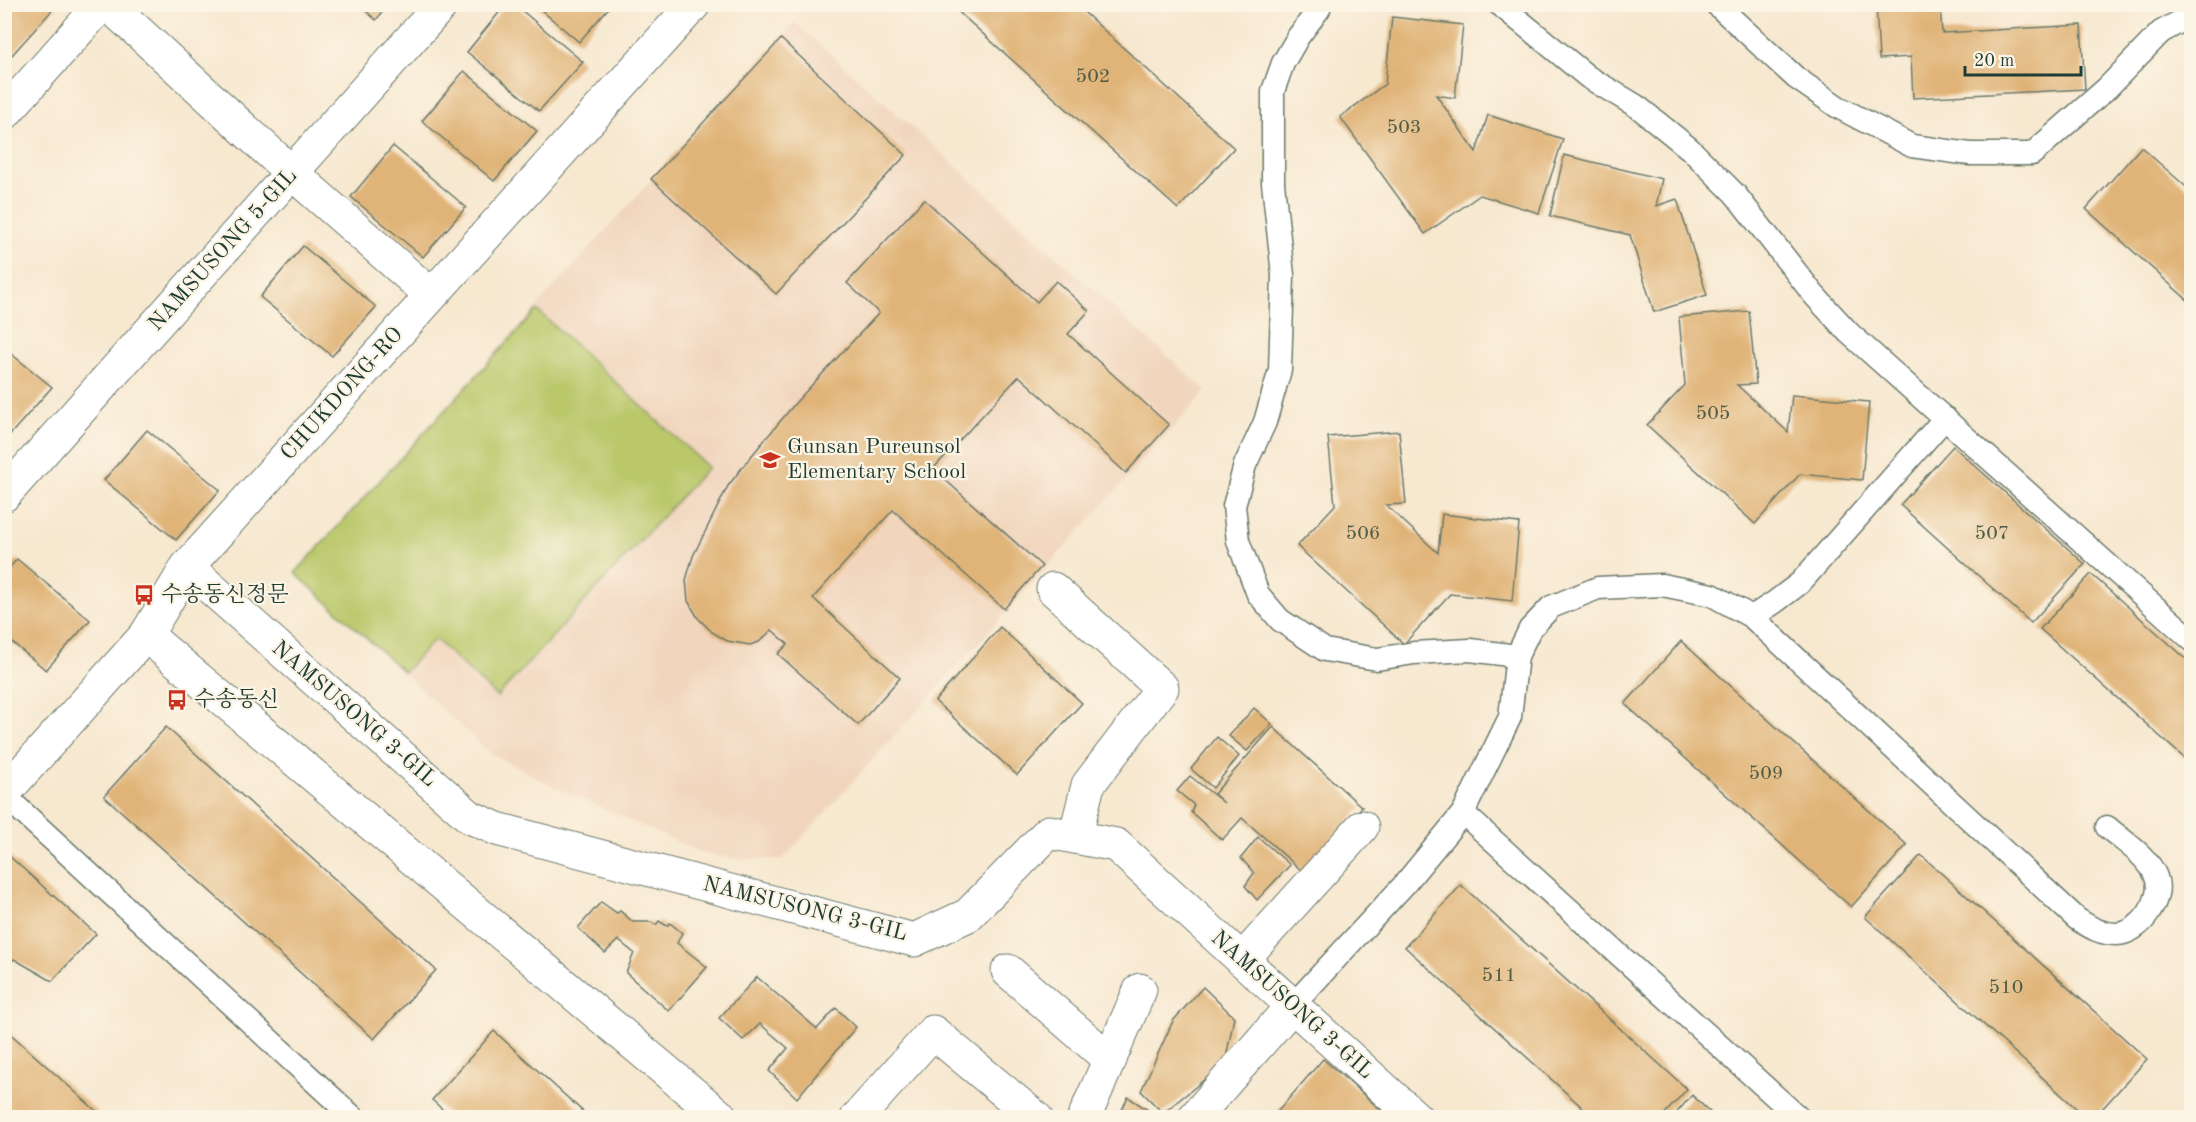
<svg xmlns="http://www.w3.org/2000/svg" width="2196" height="1122" viewBox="0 0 2196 1122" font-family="'Old Standard TT','Noto Serif KR',serif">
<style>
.built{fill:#f1d5bd}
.green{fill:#bac86a;stroke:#6c824f;stroke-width:1.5}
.building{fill:#e0b478}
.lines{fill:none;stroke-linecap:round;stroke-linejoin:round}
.service-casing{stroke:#6b796b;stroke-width:25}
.minor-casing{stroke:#6b796b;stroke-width:35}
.tertiary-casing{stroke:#6b796b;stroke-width:35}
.service{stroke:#fff;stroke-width:22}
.minor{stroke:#fff;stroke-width:33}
.tertiary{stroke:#fff;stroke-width:33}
.labels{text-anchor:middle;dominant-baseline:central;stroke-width:4.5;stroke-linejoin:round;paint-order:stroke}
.number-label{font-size:20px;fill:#4f5b45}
.street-label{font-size:22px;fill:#1f3d34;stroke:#fcf5e5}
.poi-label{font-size:22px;fill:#1f3d34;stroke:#fcf5e5;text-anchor:start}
</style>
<rect width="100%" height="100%" fill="#fcf5e5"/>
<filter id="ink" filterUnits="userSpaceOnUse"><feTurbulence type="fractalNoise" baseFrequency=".0167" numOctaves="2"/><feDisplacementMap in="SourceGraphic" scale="12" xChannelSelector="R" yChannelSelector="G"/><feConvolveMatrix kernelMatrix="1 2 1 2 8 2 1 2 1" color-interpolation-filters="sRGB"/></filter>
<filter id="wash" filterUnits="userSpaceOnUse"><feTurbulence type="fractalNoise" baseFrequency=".008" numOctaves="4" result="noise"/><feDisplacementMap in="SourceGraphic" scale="24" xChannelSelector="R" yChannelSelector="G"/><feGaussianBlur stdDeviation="1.35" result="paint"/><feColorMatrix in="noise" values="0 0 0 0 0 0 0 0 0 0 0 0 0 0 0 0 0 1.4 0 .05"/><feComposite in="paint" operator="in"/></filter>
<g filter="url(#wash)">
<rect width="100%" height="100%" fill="#f7e8d0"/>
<polygon class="built" points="795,22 1206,391 783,859 737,859 704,854 544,782 489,752 295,573"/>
<polygon class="green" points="537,310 708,467 497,697 435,639 404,672 295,573"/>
<g id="blocks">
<g class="building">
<polygon points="4,4 55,4 56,6 12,55 4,49"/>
<polygon points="358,4 389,4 376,20"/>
<polygon points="506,4 514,4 583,62 539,111 467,52"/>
<polygon points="534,4 612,4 579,42"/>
<polygon points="953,4 1075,4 1234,148 1178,209 952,6"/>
<polygon points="1876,4 1940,4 1942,33 2081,25 2085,89 1913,98 1911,57 1879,59"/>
<polygon points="1392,17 1463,25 1455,98 1436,95 1476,152 1488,115 1563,139 1539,213 1480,195 1425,234 1340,117 1385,84"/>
<polygon points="781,39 906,155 776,294 651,179"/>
<polygon points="464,71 537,131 494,181 422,121"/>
<polygon points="393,146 466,207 423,257 351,197"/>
<polygon points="2141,147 2192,192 2192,304 2086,209"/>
<polygon points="1564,155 1662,179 1656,206 1677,199 1707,295 1654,312 1630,235 1550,216"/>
<polygon points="924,199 1037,302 1056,281 1089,311 1068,334 1169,425 1126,473 1019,376 933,469 1042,566 1004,609 893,510 813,598 900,678 858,725 778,654 788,644 772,630 759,642 750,645 727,641 712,632 698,618 688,601 686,580 693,556 728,486 748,460 797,401 879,313 847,283"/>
<polygon points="303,246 376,307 332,356 260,297"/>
<polygon points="1749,311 1756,384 1737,385 1788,432 1792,395 1869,402 1862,480 1800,474 1755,524 1647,425 1685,385 1679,317"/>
<polygon points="4,348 52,387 8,437 4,434"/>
<polygon points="147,430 220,490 176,540 104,480"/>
<polygon points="1399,431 1406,504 1386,505 1438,553 1442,514 1519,523 1512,601 1450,594 1404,644 1297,546 1335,505 1328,437"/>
<polygon points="1953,446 2085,564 2031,623 1900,505"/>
<polygon points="17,559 90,620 46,670 4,636 4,574"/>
<polygon points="2091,574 2192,664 2192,765 2040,629"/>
<polygon points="1000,627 1082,703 1017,775 935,701"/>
<polygon points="1681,641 1907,845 1851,907 1625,704"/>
<polygon points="1254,708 1272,724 1247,751 1229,736"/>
<polygon points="166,727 436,970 374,1039 104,796"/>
<polygon points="1273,727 1362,807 1302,871 1242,818 1222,840 1191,812 1194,805 1177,791 1190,776 1224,803 1214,794"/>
<polygon points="1217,737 1239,756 1213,788 1191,769"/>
<polygon points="1258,837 1290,865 1257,900 1245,886 1254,873 1241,858"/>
<polygon points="8,855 96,934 52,981 14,959 4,969 4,858"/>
<polygon points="1921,855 2147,1059 2094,1118 2087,1118 1865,917"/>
<polygon points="1461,885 1687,1089 1661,1118 1594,1118 1405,947"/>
<polygon points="601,902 617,913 620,911 633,922 651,922 656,925 659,921 667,926 670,923 682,933 677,943 707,967 669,1011 626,973 634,953 618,940 605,953 578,928"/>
<polygon points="757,977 817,1029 836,1008 856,1027 797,1098 769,1071 788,1048 760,1024 743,1040 719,1018"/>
<polygon points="1203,987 1234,1017 1225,1063 1163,1113 1141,1091 1173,1021"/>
<polygon points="4,1028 104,1118 4,1118"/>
<polygon points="494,1031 590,1118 452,1118 432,1100"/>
<polygon points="1323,1059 1390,1118 1272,1118"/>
<polygon points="1692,1095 1716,1118 1672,1118"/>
<polygon points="1128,1097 1154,1114 1153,1118 1118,1118"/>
</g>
</g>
</g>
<g filter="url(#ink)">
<use href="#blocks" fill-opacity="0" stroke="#6b796b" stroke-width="1.5"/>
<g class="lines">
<g class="service-casing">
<g id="service">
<path d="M1314,4l5,5 -21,28 -15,26 -10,28v92l10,92 -3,95 -15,52 -20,43 -11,41 4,35 20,53 22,26 45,30 52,9 37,-6 56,-3 47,6 13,-27 21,-22 47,-19 64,-3 50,10 40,22 325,302c13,8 23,15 39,15 23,1 49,-35 40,-57 -7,-20 -33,-36 -49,-50"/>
<polyline points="1499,4 1588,77 1638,107 1690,149 1735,194 1814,295 1849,333 2192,640"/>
<polyline points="1716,4 1796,78 1838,107 1912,146 1970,154 2032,154 2107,88 2161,32 2192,15"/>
<polyline points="1752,617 1775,602 1800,583 1945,418"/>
<polyline points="4,795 354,1118"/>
<polyline points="1463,813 1799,1118"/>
<polyline points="1292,1006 1403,886 1463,813 1510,717 1517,656"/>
</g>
</g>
<g class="minor-casing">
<g id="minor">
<polyline points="108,4 292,173 431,295"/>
<polyline points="4,114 102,4"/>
<polyline points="4,495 442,4"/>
<polyline points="187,567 470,817 497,829 914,940 968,915 1049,832 1116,845 1416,1118"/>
<polyline points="1053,589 1162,688 1088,785 1075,837"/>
<polyline points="146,635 722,1118"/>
<polyline points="1242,960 1362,827"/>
<polyline points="1008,971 1110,1060"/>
<polyline points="857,1118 933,1032 1036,1118"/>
<polyline points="1084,1118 1140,990"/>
<polyline points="1194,1118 1292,1006"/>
</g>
</g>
<g class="tertiary-casing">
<polyline id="tertiary" points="4,793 146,635 187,567 694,4"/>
</g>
<use href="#service" class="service"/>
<use href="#minor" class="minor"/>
<use href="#tertiary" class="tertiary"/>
</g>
</g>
<defs>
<g id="school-bare" transform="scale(1.62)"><path d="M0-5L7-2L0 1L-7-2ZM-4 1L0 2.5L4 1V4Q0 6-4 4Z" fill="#c8321e" stroke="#fcf5e5" stroke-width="2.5" paint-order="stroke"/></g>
<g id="bus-bare" transform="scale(1.62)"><path d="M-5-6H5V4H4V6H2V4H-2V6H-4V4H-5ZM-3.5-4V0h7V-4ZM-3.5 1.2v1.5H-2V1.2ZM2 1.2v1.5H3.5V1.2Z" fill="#c8321e" stroke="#fcf5e5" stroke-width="2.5" paint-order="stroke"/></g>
</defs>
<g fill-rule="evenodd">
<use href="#school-bare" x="770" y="460"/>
<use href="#bus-bare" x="144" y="595"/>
<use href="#bus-bare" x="177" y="700"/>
</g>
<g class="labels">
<g class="number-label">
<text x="1093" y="77">502</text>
<text x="1404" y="128">503</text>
<text x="1713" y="414">505</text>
<text x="1363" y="534">506</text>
<text x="1992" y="534">507</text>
<text x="1766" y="774">509</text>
<text x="1499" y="976">511</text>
<text x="2006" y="988">510</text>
</g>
<g class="street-label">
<text transform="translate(223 250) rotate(-48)">NAMSUSONG 5-GIL</text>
<text transform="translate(342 394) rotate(-48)">CHUKDONG-RO</text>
<text transform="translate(354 714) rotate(41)">NAMSUSONG 3-GIL</text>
<text transform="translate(805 909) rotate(14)">NAMSUSONG 3-GIL</text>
<text transform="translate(1292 1005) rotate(42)">NAMSUSONG 3-GIL</text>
</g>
<g class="poi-label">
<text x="787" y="447">Gunsan Pureunsol<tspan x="787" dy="25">Elementary School</tspan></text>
<text x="161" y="595">수송동신정문</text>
<text x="194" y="700">수송동신</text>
</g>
</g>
<rect width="2196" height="1122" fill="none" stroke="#fcf5e5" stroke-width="24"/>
<path d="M1965 66v9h116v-9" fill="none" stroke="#1f3d34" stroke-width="3"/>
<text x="1974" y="66" font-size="18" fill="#1f3d34" stroke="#fcf5e5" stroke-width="4.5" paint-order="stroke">20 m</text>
</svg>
